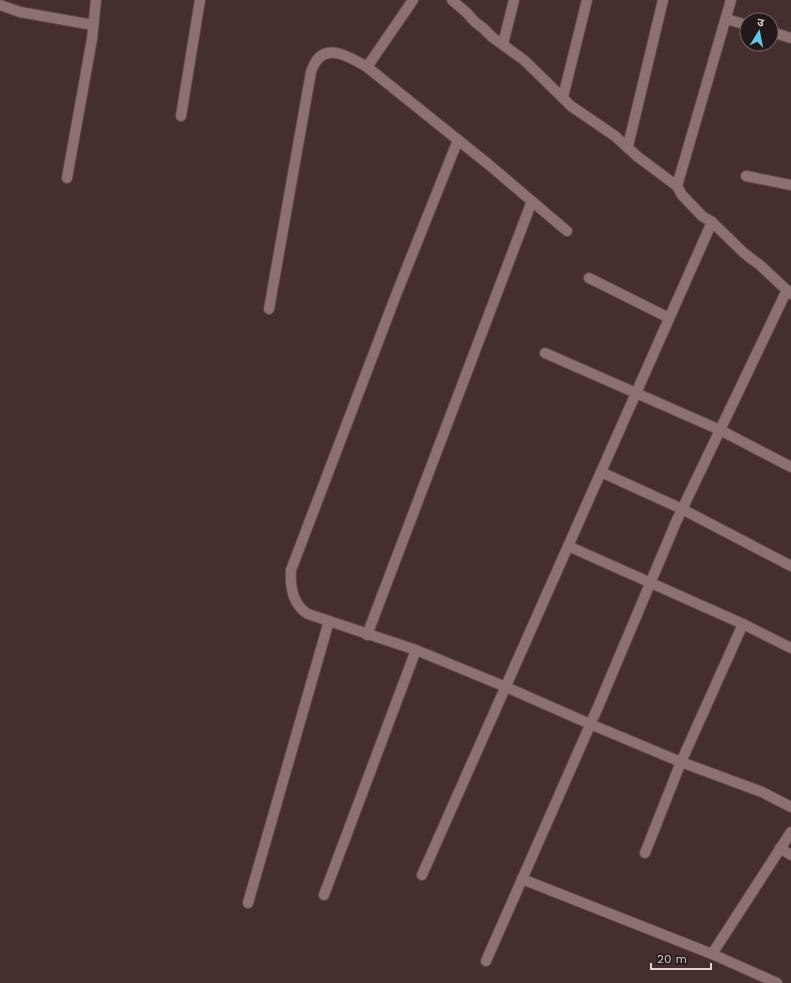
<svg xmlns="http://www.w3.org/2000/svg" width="791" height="983" viewBox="0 0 791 983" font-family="'Work Sans','Noto Sans Devanagari',sans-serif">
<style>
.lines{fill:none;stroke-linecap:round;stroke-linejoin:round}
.minor-casing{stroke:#5e4a4a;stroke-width:12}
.minor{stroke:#8d7071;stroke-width:10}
</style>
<rect width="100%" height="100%" fill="#462d2e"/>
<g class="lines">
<g class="minor-casing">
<g id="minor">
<polyline points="452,0 467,13 475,22 483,28 492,37 524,60 571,106 615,136 638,157 677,186 682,195 702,216 712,222 744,253 761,266 791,294"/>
<polyline points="0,5 20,12 93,25"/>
<polyline points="726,19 747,25"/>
<polyline points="771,32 791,38"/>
<polyline points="503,44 514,0"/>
<polyline points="367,67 413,0"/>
<polyline points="563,97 587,0"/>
<polyline points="181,116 200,0"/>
<path d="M458,140l-62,155 -105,275c-1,15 1,32 14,42 2,2 6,3 9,4l102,34 90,37 84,37 91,38 81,30 29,15"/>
<polyline points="628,146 663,0"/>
<polyline points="746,176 791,185"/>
<polyline points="67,178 92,39 96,0"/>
<polyline points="677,186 731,0"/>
<polyline points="589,278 669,318"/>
<path d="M269,309l42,-237c1,-3 2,-6 4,-9 12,-21 37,-5 52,4l121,97 79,67"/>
<polyline points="545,353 720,430 791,467"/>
<polyline points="601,472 682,509 791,566"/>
<polyline points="568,546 743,624 791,648"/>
<polyline points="367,635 532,201"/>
<polyline points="780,848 791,855"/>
<polyline points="645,853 681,762 743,624"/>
<polyline points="422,875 712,222"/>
<polyline points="522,879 712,954 777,983"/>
<polyline points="324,895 416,650"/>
<polyline points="248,903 329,621"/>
<polyline points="712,954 791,832"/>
<polyline points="486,961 598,707 676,522 787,290"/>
</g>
</g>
<use href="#minor" class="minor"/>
</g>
<g transform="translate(759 32) rotate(10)"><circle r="19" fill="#241919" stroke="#706363"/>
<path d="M0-3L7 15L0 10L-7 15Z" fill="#65c5ee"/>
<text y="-6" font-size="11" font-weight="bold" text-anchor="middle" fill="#e1d1d1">उ</text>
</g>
<path d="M651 963v6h60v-6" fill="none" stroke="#e1d1d1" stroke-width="2"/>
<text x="657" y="963" font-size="12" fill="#e1d1d1" stroke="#241919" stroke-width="3" paint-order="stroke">20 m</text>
</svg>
